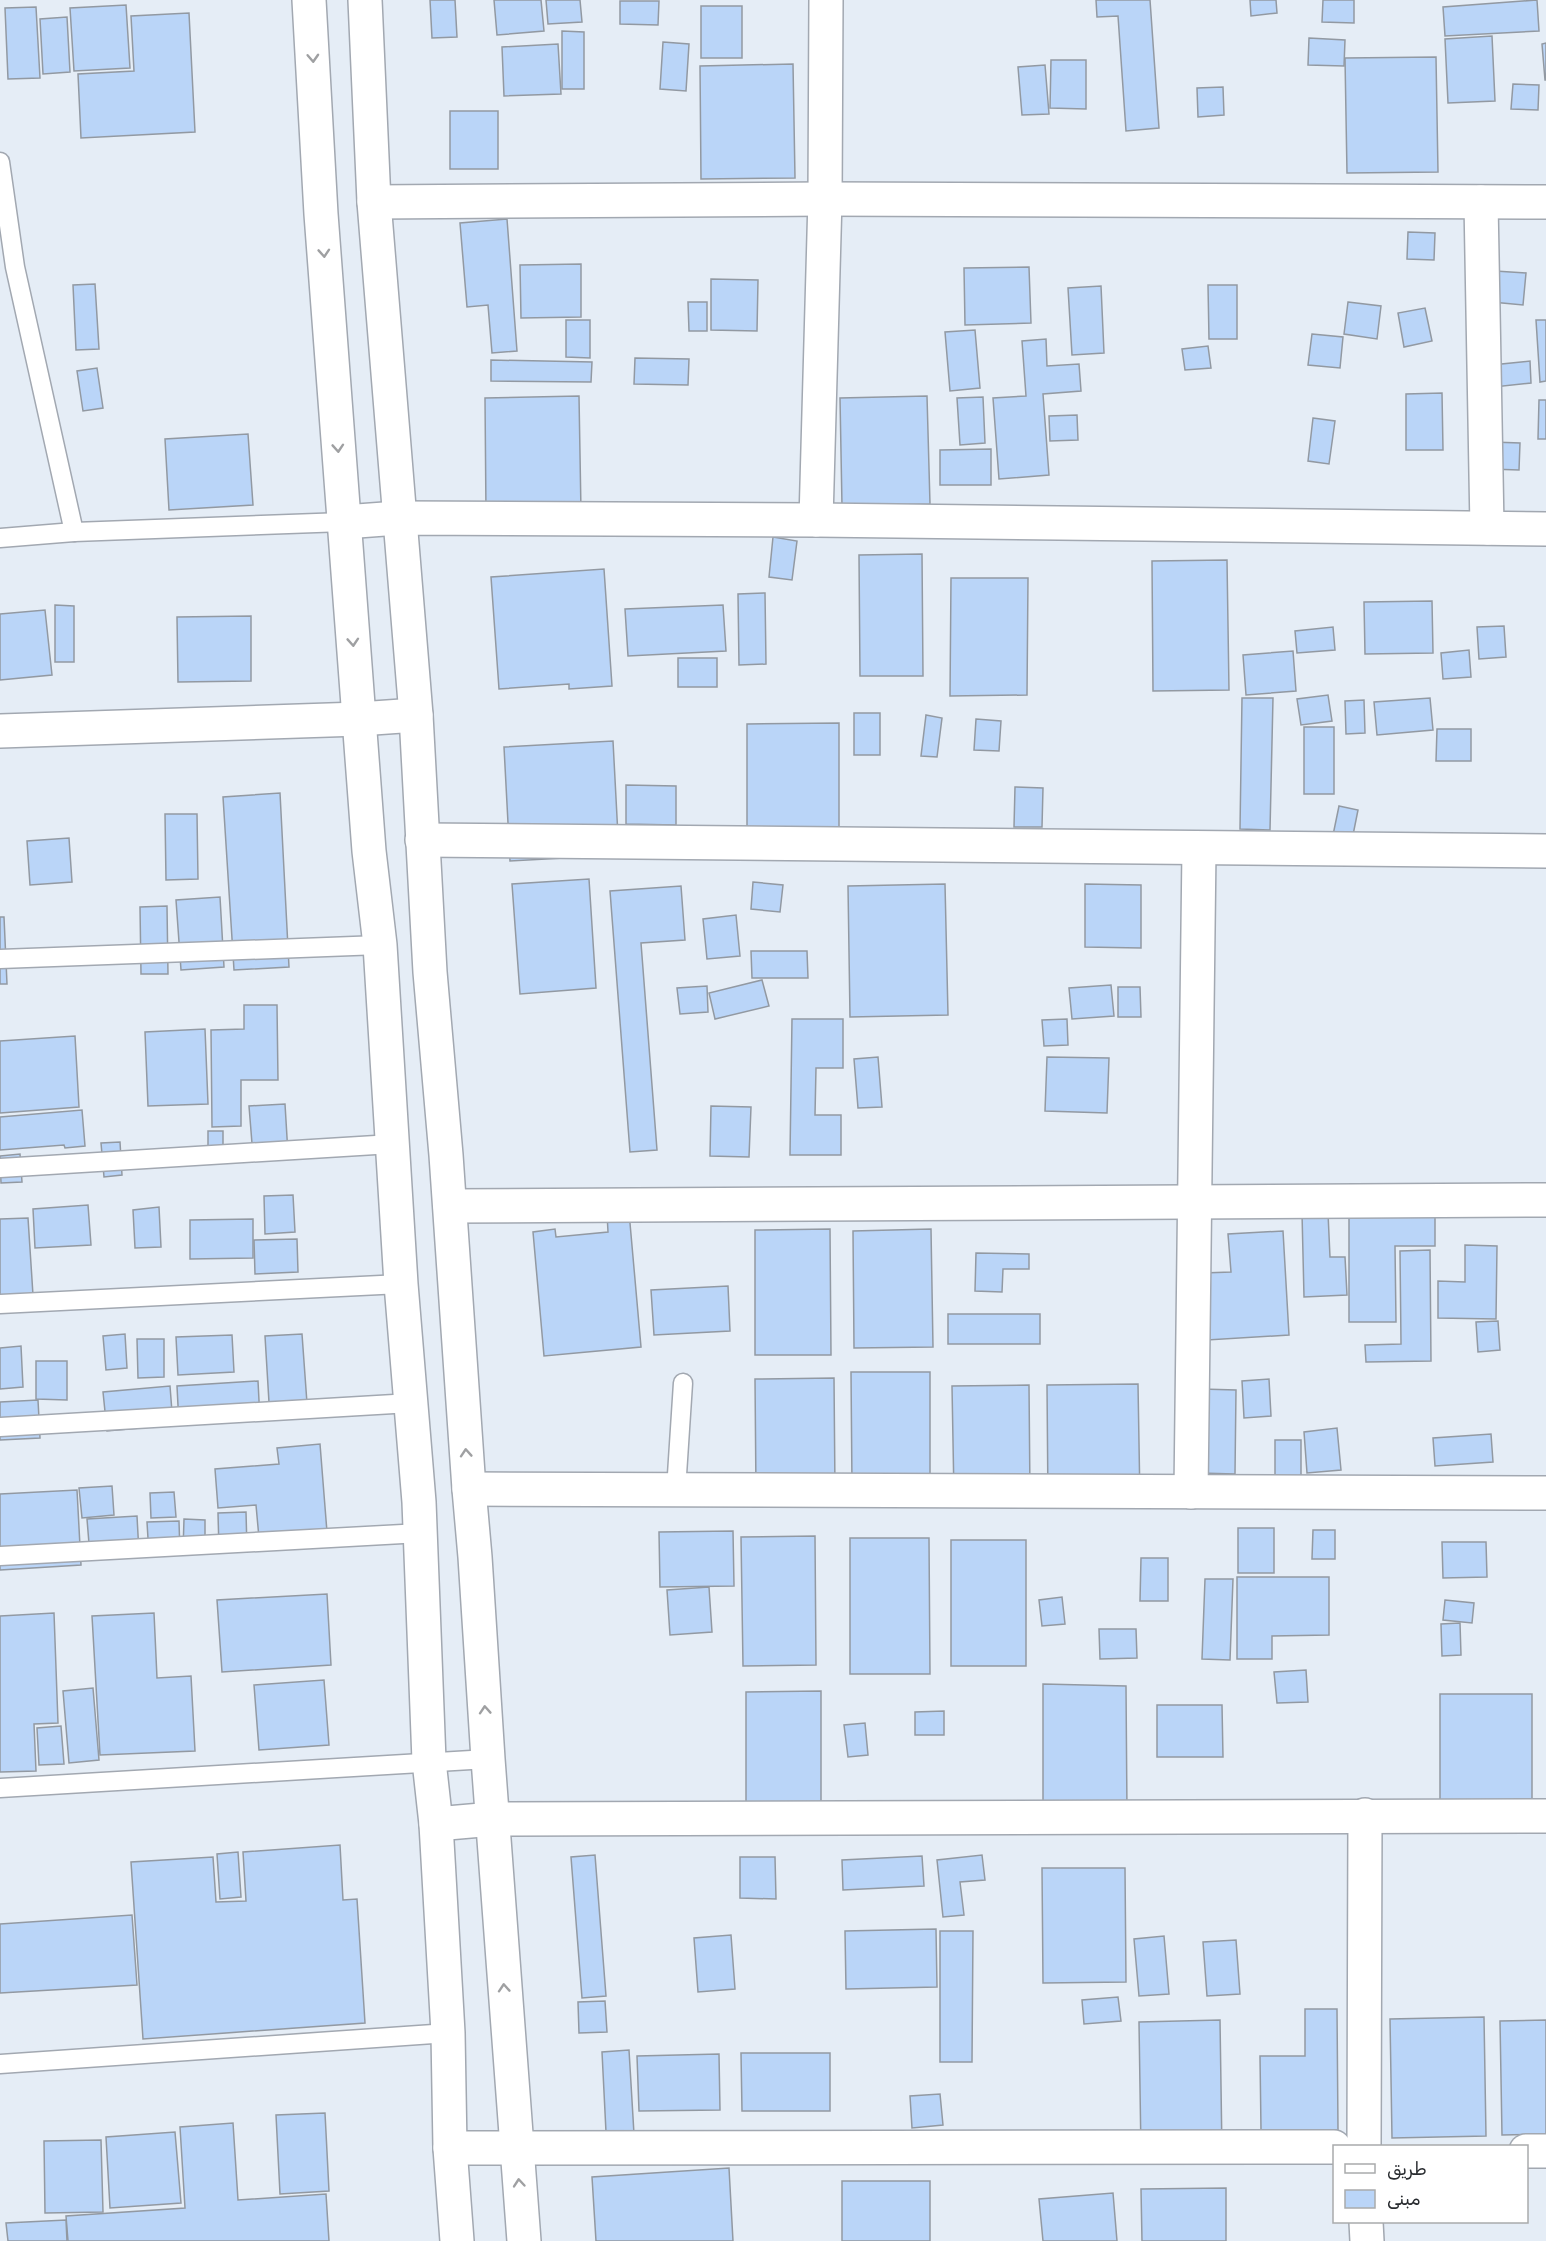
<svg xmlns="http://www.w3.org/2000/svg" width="1546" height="2241" viewBox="0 0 1546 2241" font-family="Rubik,'Noto Sans Arabic',sans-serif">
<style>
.building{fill:#bad5f8;stroke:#9299a2;stroke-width:1.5}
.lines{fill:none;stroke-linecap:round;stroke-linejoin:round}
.service-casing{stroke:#a2a8b1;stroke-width:21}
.minor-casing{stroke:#a2a8b1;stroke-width:36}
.tertiary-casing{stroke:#a2a8b1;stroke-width:36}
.service{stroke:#fff;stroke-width:18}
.minor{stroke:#fff;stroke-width:33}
.tertiary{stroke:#fff;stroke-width:33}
.oneway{stroke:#9fa0a2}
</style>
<rect width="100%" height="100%" fill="#e5edf6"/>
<g class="building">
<polygon points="430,0 455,0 457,37 432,38"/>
<polygon points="494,0 541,0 544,31 497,35"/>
<polygon points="546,0 580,0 582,22 548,24"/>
<polygon points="1096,0 1150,0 1159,128 1126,131 1118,16 1097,17"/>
<polygon points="1250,0 1276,0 1277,13 1251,16"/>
<polygon points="1323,0 1354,0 1354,23 1322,22"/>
<polygon points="1537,0 1539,31 1445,36 1443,7"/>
<polygon points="620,1 659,1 658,25 620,24"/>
<polygon points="126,5 130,68 74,71 70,8"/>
<rect x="701" y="6" width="41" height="52"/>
<polygon points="36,7 40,78 8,79 5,8"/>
<polygon points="189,13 195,132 81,138 78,74 134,71 131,16"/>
<polygon points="67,17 70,72 43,74 40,19"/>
<polygon points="562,31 584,32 584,89 562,89"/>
<polygon points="1492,36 1495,101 1448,103 1445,39"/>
<polygon points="1309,38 1345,40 1344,66 1308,65"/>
<polygon points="663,42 689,44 686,91 660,89"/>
<polygon points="1546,43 1546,80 1545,80 1542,44"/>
<polygon points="558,44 561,94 504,96 502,47"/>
<polygon points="1436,57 1438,172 1347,173 1345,58"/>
<polygon points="1051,60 1086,60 1086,109 1050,108"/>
<polygon points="793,64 795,178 701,179 700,66"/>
<polygon points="1045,65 1049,114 1022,115 1018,67"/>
<polygon points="1513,84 1539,85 1538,110 1511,109"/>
<polygon points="1223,87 1224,115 1198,117 1197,88"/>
<rect x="450" y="111" width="48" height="58"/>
<polygon points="507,219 517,351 492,353 488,305 467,307 460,223"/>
<polygon points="1408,232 1435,233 1434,260 1407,259"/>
<polygon points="581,264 581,317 521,318 520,265"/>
<polygon points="1029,267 1031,323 965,325 964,268"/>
<polygon points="1495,271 1526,273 1523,305 1492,302"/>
<polygon points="711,279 758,280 757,331 711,330"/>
<polygon points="95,284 99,349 76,350 73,285"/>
<polygon points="1208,285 1237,285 1237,339 1209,339"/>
<polygon points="1101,286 1104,353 1072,355 1068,288"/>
<polygon points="688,302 707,302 707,331 689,331"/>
<polygon points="1348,302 1381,306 1377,339 1344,334"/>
<polygon points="1425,308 1432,341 1404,347 1398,313"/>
<polygon points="566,320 590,320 590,358 566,357"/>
<polygon points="1536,320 1546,320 1546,381 1540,382"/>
<polygon points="975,330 980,388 950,391 945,332"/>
<polygon points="1312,334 1343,337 1340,368 1308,365"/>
<polygon points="1046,339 1047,366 1079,364 1081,391 1043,394 1049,475 999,479 993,398 1026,396 1022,341"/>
<polygon points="1208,346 1211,368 1185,370 1182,349"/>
<polygon points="635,358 689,359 688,385 634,384"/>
<polygon points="491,360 592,362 591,382 491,381"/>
<polygon points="1530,361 1531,383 1494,387 1492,365"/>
<polygon points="97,368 103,408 83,411 77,371"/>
<polygon points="1442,393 1443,450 1406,450 1406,394"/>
<polygon points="579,396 581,512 486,514 485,398"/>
<polygon points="927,396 930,504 842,506 840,398"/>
<polygon points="983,397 985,443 960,445 957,398"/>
<polygon points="1539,400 1546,400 1546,439 1538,439"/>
<polygon points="1077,415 1078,440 1050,441 1049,416"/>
<polygon points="1313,418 1335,421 1329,464 1308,461"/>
<polygon points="248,434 253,505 169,510 165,439"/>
<polygon points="1492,442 1520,443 1519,470 1490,469"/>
<polygon points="991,449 991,485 940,485 940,450"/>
<polygon points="773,537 797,541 792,580 769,577"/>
<polygon points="922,554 923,676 860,676 859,555"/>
<polygon points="1227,560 1229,690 1153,691 1152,561"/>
<polygon points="604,569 612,686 569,689 569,684 499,689 491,577"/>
<polygon points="951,578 1028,578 1027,695 950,696"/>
<polygon points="765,593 766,664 739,665 738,594"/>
<polygon points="1432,601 1433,653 1365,654 1364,602"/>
<polygon points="55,605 74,606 74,662 55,662"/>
<polygon points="723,605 726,651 628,656 625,609"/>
<polygon points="45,610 52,675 0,680 0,614"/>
<polygon points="251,616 251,681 178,682 177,617"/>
<polygon points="1504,626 1506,657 1479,659 1477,627"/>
<polygon points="1333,627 1335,650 1297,653 1295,631"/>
<polygon points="1469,650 1471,677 1443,679 1441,653"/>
<polygon points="1293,651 1296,691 1246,695 1243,655"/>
<rect x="678" y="658" width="39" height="29"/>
<polygon points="1328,695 1332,721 1301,725 1297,699"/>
<polygon points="1242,698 1273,698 1270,830 1240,829"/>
<polygon points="1430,698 1433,730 1377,735 1374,702"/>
<polygon points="1364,700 1365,733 1346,734 1345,701"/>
<rect x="854" y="713" width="26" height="42"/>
<polygon points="926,715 942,718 937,757 921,756"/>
<polygon points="976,719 1001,721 999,751 974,750"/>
<polygon points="839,723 839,830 747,830 747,724"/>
<rect x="1304" y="727" width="30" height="67"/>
<polygon points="1437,729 1471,729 1471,761 1436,761"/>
<polygon points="613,741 619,855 510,861 504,747"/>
<polygon points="626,785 676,786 676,825 626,824"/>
<polygon points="1015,787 1043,788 1042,827 1014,827"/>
<polygon points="280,793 289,967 234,970 223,797"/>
<polygon points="1339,806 1358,810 1352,840 1333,835"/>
<polygon points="165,814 197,814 198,879 166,880"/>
<polygon points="69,838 72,882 30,885 27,841"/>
<polygon points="589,879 596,988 520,994 512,884"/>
<polygon points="753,882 783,885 780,912 751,909"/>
<polygon points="945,884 948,1015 850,1017 848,886"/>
<polygon points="1085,884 1141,885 1141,948 1085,947"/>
<polygon points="681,886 685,940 641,943 657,1150 630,1152 610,891"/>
<polygon points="220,897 224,967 181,970 176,900"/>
<polygon points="167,906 168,974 141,974 140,907"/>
<polygon points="736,915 740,956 707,959 703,919"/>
<polygon points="0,917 4,917 7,984 0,984"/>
<polygon points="751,951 807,951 808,978 752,978"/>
<polygon points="762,980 769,1006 715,1019 709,993"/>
<polygon points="1111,985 1114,1016 1072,1019 1069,988"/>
<polygon points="707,986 708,1012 680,1014 677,988"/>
<polygon points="1118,987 1140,987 1141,1017 1118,1017"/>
<polygon points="244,1005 277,1005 278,1080 241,1080 241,1126 212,1127 211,1030 244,1029"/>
<polygon points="792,1019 843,1019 843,1068 816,1068 815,1115 841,1115 841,1155 790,1155"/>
<polygon points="1067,1019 1068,1045 1044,1046 1042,1020"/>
<polygon points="205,1029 208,1104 148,1106 145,1032"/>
<polygon points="75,1036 79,1107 0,1113 0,1041"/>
<polygon points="878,1057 882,1107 858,1108 854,1059"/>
<polygon points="1047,1057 1109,1058 1107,1113 1045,1111"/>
<polygon points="285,1104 288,1154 253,1156 249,1106"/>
<polygon points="711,1106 751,1107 749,1157 710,1156"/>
<polygon points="82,1110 85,1146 65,1148 64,1145 0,1150 0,1117"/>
<rect x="208" y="1131" width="15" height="30"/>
<polygon points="120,1142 122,1175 104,1177 101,1143"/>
<polygon points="20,1154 22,1182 1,1183 0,1156"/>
<polygon points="293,1195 295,1232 265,1234 264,1196"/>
<polygon points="88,1205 91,1245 35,1248 33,1209"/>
<polygon points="159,1207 161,1247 135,1248 133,1210"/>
<polygon points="629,1212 641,1347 544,1356 533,1232 555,1229 556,1237 608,1232 607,1213"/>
<polygon points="1302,1213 1328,1213 1330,1257 1345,1257 1347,1295 1304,1297"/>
<polygon points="1349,1214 1435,1214 1435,1246 1395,1246 1396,1322 1349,1322"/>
<polygon points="28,1218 33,1295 0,1298 0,1219"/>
<polygon points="253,1219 253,1258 190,1259 190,1220"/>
<polygon points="830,1229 831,1355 755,1355 755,1230"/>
<polygon points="931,1229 933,1347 854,1348 853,1231"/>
<polygon points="1283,1231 1289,1335 1207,1340 1203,1273 1231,1272 1228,1234"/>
<polygon points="297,1239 298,1272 255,1274 254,1240"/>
<polygon points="1465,1245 1497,1246 1496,1319 1438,1318 1438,1281 1465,1282"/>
<polygon points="1430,1250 1431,1361 1366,1362 1365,1345 1401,1344 1400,1251"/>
<polygon points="976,1253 1029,1254 1029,1269 1003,1269 1002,1292 975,1291"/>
<polygon points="728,1286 730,1331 654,1335 651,1290"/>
<rect x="948" y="1314" width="92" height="30"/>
<polygon points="1498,1321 1500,1350 1478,1352 1476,1322"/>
<polygon points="125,1334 127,1368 106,1370 103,1336"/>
<polygon points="302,1334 308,1417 270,1419 265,1336"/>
<polygon points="232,1335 234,1372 178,1375 176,1337"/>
<polygon points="137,1339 164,1339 164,1377 138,1378"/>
<polygon points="21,1346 23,1387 0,1389 0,1348"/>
<polygon points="36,1361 67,1361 67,1400 36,1399"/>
<polygon points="851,1372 930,1372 930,1486 852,1486"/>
<polygon points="834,1378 835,1491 756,1491 755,1379"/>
<polygon points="1269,1379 1271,1416 1244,1418 1242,1381"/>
<polygon points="258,1381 260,1420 179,1425 177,1386"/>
<polygon points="1138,1384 1140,1502 1048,1503 1047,1385"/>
<polygon points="1029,1385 1030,1495 954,1496 952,1386"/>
<polygon points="170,1386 173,1425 107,1431 103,1392"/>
<polygon points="1201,1389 1236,1390 1235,1474 1199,1473"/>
<polygon points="38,1400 40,1438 0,1440 0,1402"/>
<polygon points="1337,1428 1341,1470 1307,1473 1304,1432"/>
<polygon points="1491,1434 1493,1462 1435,1466 1433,1438"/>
<polygon points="1275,1440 1301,1440 1301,1476 1275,1477"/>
<polygon points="320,1444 327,1532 259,1538 256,1505 218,1508 215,1469 279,1464 277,1448"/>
<polygon points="112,1486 114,1515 82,1518 79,1488"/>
<polygon points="77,1490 81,1565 0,1570 0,1494"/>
<polygon points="174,1492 176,1517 151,1518 150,1493"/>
<polygon points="246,1512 247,1549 219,1550 218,1513"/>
<polygon points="137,1516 139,1553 90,1556 87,1519"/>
<polygon points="184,1519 205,1520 205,1552 183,1551"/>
<polygon points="179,1521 180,1554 149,1555 147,1522"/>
<rect x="1238" y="1528" width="36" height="45"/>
<polygon points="1313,1530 1335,1530 1335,1559 1312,1559"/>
<polygon points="733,1531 734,1586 660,1587 659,1532"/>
<polygon points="815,1536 816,1665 743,1666 741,1537"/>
<polygon points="850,1538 929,1538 930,1674 850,1674"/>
<rect x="951" y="1540" width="75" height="126"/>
<polygon points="1442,1542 1486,1542 1487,1577 1443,1578"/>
<polygon points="1141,1558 1168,1558 1168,1601 1140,1601"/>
<polygon points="1237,1577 1329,1577 1329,1635 1272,1636 1272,1659 1237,1659"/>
<polygon points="1205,1579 1233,1579 1230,1660 1202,1659"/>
<polygon points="709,1587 712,1632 670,1635 667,1590"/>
<polygon points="327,1594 331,1665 222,1672 217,1600"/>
<polygon points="1062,1597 1065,1624 1042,1626 1039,1600"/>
<polygon points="1445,1600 1474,1603 1472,1623 1443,1620"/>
<polygon points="54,1613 58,1723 34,1724 36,1771 0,1772 0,1616"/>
<polygon points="154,1613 157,1678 191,1676 195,1751 100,1755 92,1616"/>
<polygon points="1460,1623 1461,1655 1442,1656 1441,1624"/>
<polygon points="1099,1629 1136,1629 1137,1658 1100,1659"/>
<polygon points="1306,1670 1308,1702 1277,1703 1274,1672"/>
<polygon points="324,1680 329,1745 259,1750 254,1685"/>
<polygon points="1043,1684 1126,1686 1127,1813 1043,1813"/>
<polygon points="93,1688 99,1760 69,1763 63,1691"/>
<polygon points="821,1691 821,1813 746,1812 746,1692"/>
<rect x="1440" y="1694" width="92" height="121"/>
<polygon points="1157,1705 1222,1705 1223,1757 1157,1757"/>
<polygon points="944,1711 944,1735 915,1735 915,1712"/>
<polygon points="865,1723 868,1755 848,1757 844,1725"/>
<polygon points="61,1726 64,1764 39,1765 37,1728"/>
<polygon points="340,1845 343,1900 357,1899 365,2023 143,2039 131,1862 213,1857 216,1902 246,1901 243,1852"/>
<polygon points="238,1852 241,1897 220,1899 217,1854"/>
<polygon points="595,1855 606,1996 582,1998 571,1857"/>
<polygon points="982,1855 985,1880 960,1882 964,1915 943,1917 937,1860"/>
<polygon points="922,1856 924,1886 843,1890 842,1860"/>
<polygon points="740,1857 775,1857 776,1899 740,1898"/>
<polygon points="1042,1868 1125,1868 1126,1982 1043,1983"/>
<polygon points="132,1915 137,1985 0,1993 0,1924"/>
<polygon points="936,1929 937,1987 846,1989 845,1931"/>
<polygon points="940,1931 973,1931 972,2062 940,2062"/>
<polygon points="731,1935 735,1989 698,1992 694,1938"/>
<polygon points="1164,1936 1169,1994 1139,1996 1134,1939"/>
<polygon points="1236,1940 1240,1994 1207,1996 1203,1942"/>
<polygon points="1118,1997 1121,2021 1084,2024 1082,2000"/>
<polygon points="605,2001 607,2032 579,2033 578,2002"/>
<polygon points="1305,2009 1337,2009 1338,2130 1261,2130 1260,2056 1305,2056"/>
<polygon points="1484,2017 1486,2136 1392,2138 1390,2019"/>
<polygon points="1220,2020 1222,2152 1141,2153 1139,2022"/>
<polygon points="1546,2020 1546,2134 1502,2135 1500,2021"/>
<polygon points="629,2050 635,2151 607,2152 602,2052"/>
<polygon points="741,2053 830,2053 830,2111 742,2111"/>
<polygon points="719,2054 720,2110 639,2111 637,2056"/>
<polygon points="940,2094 943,2125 912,2128 910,2096"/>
<polygon points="325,2113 329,2191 280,2194 276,2115"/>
<polygon points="233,2123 238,2200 326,2194 329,2241 68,2241 66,2216 185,2208 180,2127"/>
<polygon points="175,2132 181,2203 110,2208 106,2137"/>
<polygon points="101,2140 103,2212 45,2213 44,2141"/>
<polygon points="729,2168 733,2241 596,2241 592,2177"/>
<rect x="842" y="2181" width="88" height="60"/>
<polygon points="1226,2188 1226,2241 1142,2241 1141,2189"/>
<polygon points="1113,2193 1117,2241 1043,2241 1039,2199"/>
<polygon points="66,2220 67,2241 8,2241 6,2223"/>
</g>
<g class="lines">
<g class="service-casing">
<g id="service">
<polyline points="0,162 15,267 74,532"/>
<polyline points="0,538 74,532 344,522"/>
<polyline points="0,959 380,945"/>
<polyline points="0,1168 392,1144"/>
<polyline points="0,1304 401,1284"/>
<polyline points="0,1427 411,1403"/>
<polyline points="676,1490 683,1383"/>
<polyline points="0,1556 421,1533"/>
<polyline points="0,1788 488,1759"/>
<polyline points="0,2064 448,2033"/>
</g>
</g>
<g class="minor-casing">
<g id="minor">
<polyline points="374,202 825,199 1546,202"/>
<polyline points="1481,202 1487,528"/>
<polyline points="816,520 825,199 826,0"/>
<polyline points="344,522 398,518 816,520 1546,529"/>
<polyline points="0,731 359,719 416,715"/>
<polyline points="422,840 1546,851"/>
<polyline points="450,1206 1546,1200"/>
<polyline points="469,1489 1546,1493"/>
<polyline points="1191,1492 1199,849"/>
<polyline points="436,1824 493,1819 1546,1816"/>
<polyline points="1364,2146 1365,1815"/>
<polyline points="450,2148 1334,2147"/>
<polyline points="1526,2151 1546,2151"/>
<polyline points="1366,2222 1367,2241"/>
</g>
</g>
<g class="tertiary-casing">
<g id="tertiary">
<polyline points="309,0 321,214 369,851 380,945 401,1284 419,1502 429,1761 436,1824 448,2033 450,2148 457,2241"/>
<polyline points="365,0 374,202 416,715 430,972 446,1155 469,1489 475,1557 488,1759 524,2241"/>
</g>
</g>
<use href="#service" class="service"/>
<use href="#minor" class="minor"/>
<use href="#tertiary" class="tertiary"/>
</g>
<defs><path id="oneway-chevron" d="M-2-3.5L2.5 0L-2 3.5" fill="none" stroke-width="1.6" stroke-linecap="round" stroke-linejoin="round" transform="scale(1.5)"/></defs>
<g class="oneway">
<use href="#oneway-chevron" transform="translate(313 58) rotate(87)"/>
<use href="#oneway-chevron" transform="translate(324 253) rotate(86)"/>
<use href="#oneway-chevron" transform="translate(338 448) rotate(86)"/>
<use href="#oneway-chevron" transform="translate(353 642) rotate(86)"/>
<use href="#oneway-chevron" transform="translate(466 1453) rotate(-94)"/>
<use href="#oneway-chevron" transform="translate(485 1710) rotate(-94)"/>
<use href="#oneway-chevron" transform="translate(504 1988) rotate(-94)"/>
<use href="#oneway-chevron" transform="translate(519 2183) rotate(-95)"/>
</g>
<rect x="1333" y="2145" width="195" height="78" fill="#ffffff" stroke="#a9abac" stroke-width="1.5"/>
<rect x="1345" y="2164" width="30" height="9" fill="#ffffff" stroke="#a9abac" stroke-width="1.5"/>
<text x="1387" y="2175" font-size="18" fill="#292c30">طريق</text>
<rect x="1345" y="2190" width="30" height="18" fill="#bad5f8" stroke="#a9abac" stroke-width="1.5"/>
<text x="1387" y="2205" font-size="18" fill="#292c30">مبنى</text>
</svg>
